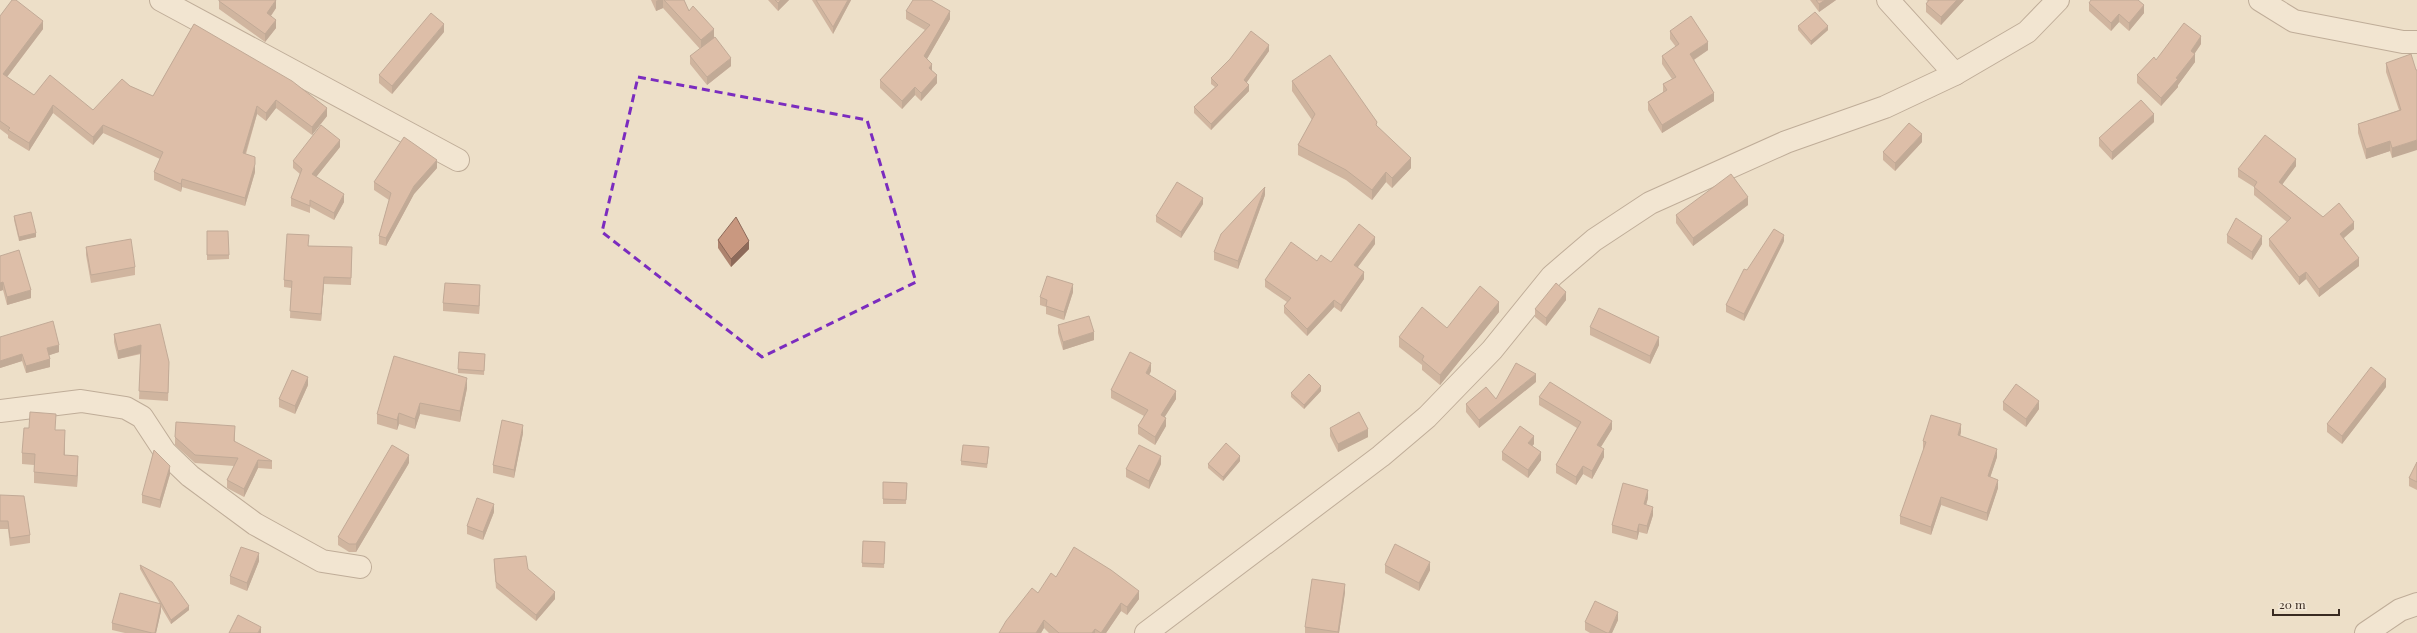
<svg xmlns="http://www.w3.org/2000/svg" width="2417" height="633" viewBox="0 0 2417 633" font-family="'Playfair Display',serif">
<style>
.lines{fill:none;stroke-linecap:round;stroke-linejoin:round}
.minor-casing{stroke:#88715e;stroke-width:24}
.minor{stroke:#f8eddb;stroke-width:22}
.wall{fill:#ad836e}
.shaded-wall{fill:#8d6a5a}
.building{fill:#c99880;stroke:#8d6a5a}
.marked{fill:none;stroke:#7b2cbf;stroke-width:3;stroke-dasharray:8 5;stroke-linejoin:round}
</style>
<rect width="100%" height="100%" fill="#eddfc8"/>
<g class="lines">
<g class="minor-casing">
<g id="minor">
<polyline points="161,0 458,160"/>
<polyline points="1888,0 1955,74"/>
<polyline points="2260,0 2294,21 2403,42 2417,42"/>
<polyline points="0,411 81,401 126,408 142,417 165,452 190,476 255,524 322,561 360,567"/>
<polyline points="1146,633 1381,456 1427,417 1492,350 1552,276 1594,240 1650,203 1786,142 1885,107 1955,74 2027,32 2058,0"/>
<polyline points="2366,633 2400,610 2417,604"/>
</g>
</g>
<use href="#minor" class="minor"/>
</g>
<g class="wall">
<polygon points="651,0 684,0 689,11 714,38 731,66 707,85 690,64 690,56 700,49 663,8 656,11"/>
<polygon points="768,0 789,0 778,11"/>
<polygon points="812,0 851,0 833,34"/>
<polygon points="1810,0 1836,0 1819,12"/>
<polygon points="1926,0 1964,0 1941,25 1926,12 1926,4 1928,1"/>
<polygon points="219,1 276,8 271,16 276,28 265,42 219,9"/>
<polygon points="2089,3 2144,13 2129,31 2119,22 2111,31 2089,11"/>
<polygon points="906,11 950,19 927,59 937,83 921,101 915,95 902,109 880,88 880,80 925,30 906,19"/>
<polygon points="0,16 43,29 7,77 34,95 93,110 130,86 153,96 194,24 327,116 312,135 276,108 266,121 257,114 246,154 255,172 245,206 182,187 181,192 154,180 154,172 160,159 103,133 93,145 53,113 29,151 8,138 8,135 0,129"/>
<polygon points="1798,26 1828,30 1811,45 1798,30"/>
<polygon points="1670,31 1708,50 1694,60 1714,101 1662,133 1648,110 1648,102 1663,92 1663,84 1672,79 1662,64 1662,56 1676,47 1670,39"/>
<polygon points="444,32 392,94 379,83 379,75"/>
<polygon points="2201,44 2194,54 2195,62 2178,85 2178,87 2161,106 2137,83 2137,75 2156,60"/>
<polygon points="1269,51 1247,82 1249,91 1211,130 1194,113 1194,107 1215,87 1211,84 1211,78"/>
<polygon points="2386,63 2416,70 2392,158 2390,151 2366,159 2358,133 2358,124 2399,110 2386,72"/>
<polygon points="1292,81 1377,126 1411,168 1392,188 1386,182 1372,200 1346,180 1298,155 1298,145 1312,120 1292,91"/>
<polygon points="2154,122 2112,160 2099,146 2099,138"/>
<polygon points="1922,142 1895,171 1883,160 1883,152"/>
<polygon points="340,147 316,177 344,202 334,220 310,207 310,213 291,206 291,198 300,174 293,168 293,161"/>
<polygon points="2296,166 2282,184 2323,217 2354,229 2344,238 2359,266 2319,297 2306,279 2299,285 2269,246 2269,239 2287,222 2254,195 2254,187 2238,177 2238,169"/>
<polygon points="437,168 414,194 386,246 379,244 379,236 389,200 374,190 374,182"/>
<polygon points="1265,195 1238,269 1214,260 1214,252"/>
<polygon points="1203,204 1181,238 1156,222 1156,216"/>
<polygon points="1748,205 1693,246 1676,223 1676,215"/>
<polygon points="14,216 36,237 19,241 14,220"/>
<polygon points="207,231 229,255 229,259 207,260"/>
<polygon points="2227,235 2262,244 2252,260 2227,243"/>
<polygon points="718,240 749,249 731,267 718,248"/>
<polygon points="1784,241 1744,321 1726,312 1726,305 1747,270"/>
<polygon points="1375,244 1358,267 1364,279 1341,312 1334,307 1307,336 1284,313 1284,306 1287,302 1265,287 1265,280 1331,262"/>
<polygon points="308,246 352,247 351,285 324,284 321,321 290,318 291,288 284,287 284,280"/>
<polygon points="86,247 135,267 135,275 91,283 86,255"/>
<polygon points="0,256 31,298 7,305 3,290 0,291"/>
<polygon points="1073,292 1064,320 1046,314 1046,307 1040,305 1040,297"/>
<polygon points="480,293 479,314 443,311 443,303"/>
<polygon points="1566,300 1546,326 1535,317 1535,309"/>
<polygon points="1499,312 1440,385 1422,370 1422,365 1399,347 1399,337 1447,328"/>
<polygon points="1058,325 1094,340 1063,350 1058,333"/>
<polygon points="1590,327 1659,345 1650,364 1590,335"/>
<polygon points="114,334 169,370 168,401 139,399 141,354 118,359 114,342"/>
<polygon points="0,337 59,352 49,355 50,367 26,373 22,361 0,368"/>
<polygon points="485,354 484,375 458,373 458,369"/>
<polygon points="1151,371 1149,375 1176,399 1164,417 1166,426 1155,445 1138,434 1138,426 1144,416 1111,398 1111,390"/>
<polygon points="1536,382 1479,428 1466,412 1466,404 1496,399"/>
<polygon points="308,385 295,414 279,407 279,399"/>
<polygon points="2386,387 2342,444 2327,432 2327,424"/>
<polygon points="467,388 460,422 420,414 415,429 399,424 397,430 377,424 377,414"/>
<polygon points="1321,391 1304,409 1291,397 1291,393"/>
<polygon points="1539,397 1612,429 1601,447 1604,457 1592,479 1583,474 1576,485 1556,473 1556,465 1577,428 1539,405"/>
<polygon points="2003,402 2039,409 2026,427 2003,410"/>
<polygon points="1330,428 1368,437 1338,452 1330,436"/>
<polygon points="56,430 65,442 65,455 78,467 77,487 34,483 34,465 22,464 22,453"/>
<polygon points="1961,432 1960,436 1997,457 1990,477 1998,488 1987,521 1941,505 1931,535 1900,524 1900,516 1924,450 1923,449 1923,441"/>
<polygon points="523,433 514,478 493,473 493,465"/>
<polygon points="235,434 235,442 272,461 272,469 258,468 244,497 227,488 227,480 234,466 195,463 175,445 175,437"/>
<polygon points="1534,444 1532,446 1541,460 1528,478 1502,460 1502,452"/>
<polygon points="989,451 987,468 961,465 961,461"/>
<polygon points="1240,461 1223,481 1208,468 1208,464"/>
<polygon points="2417,462 2417,490 2409,486 2409,478"/>
<polygon points="409,463 356,552 349,552 338,545 338,537"/>
<polygon points="1161,464 1149,489 1126,477 1126,469"/>
<polygon points="170,474 160,508 142,503 142,495"/>
<polygon points="883,482 907,483 906,504 883,504"/>
<polygon points="0,495 30,535 30,543 10,546 8,529 0,529"/>
<polygon points="1648,498 1646,505 1653,515 1647,534 1639,532 1637,540 1612,533 1612,525"/>
<polygon points="494,512 483,540 467,534 467,526"/>
<polygon points="863,541 885,542 884,568 862,567"/>
<polygon points="494,559 528,569 555,599 536,621 496,588 494,566"/>
<polygon points="259,561 247,591 230,584 230,576"/>
<polygon points="140,565 189,610 171,624 161,607 161,611 156,633 125,633 112,630 112,623 160,604 140,569"/>
<polygon points="1385,565 1430,570 1419,591 1385,573"/>
<polygon points="1056,577 1139,599 1127,615 1121,611 1106,633 1049,633 1044,628 1041,633 999,633 1038,593"/>
<polygon points="1345,592 1339,633 1305,633 1305,627"/>
<polygon points="1618,620 1612,633 1590,633 1585,630 1585,622"/>
</g>
<g class="shaded-wall">
<polygon points="276,0 276,8 267,21 267,13"/>
<polygon points="658,0 663,0 663,8 656,11 656,1"/>
<polygon points="781,0 789,0 778,11 778,3"/>
<polygon points="848,0 851,0 833,34 833,27"/>
<polygon points="1825,0 1836,0 1819,12 1819,4"/>
<polygon points="1957,0 1964,0 1941,25 1941,17"/>
<polygon points="2144,5 2144,13 2129,31 2129,23"/>
<polygon points="950,11 950,19 924,64 924,56"/>
<polygon points="2119,14 2119,22 2111,31 2111,23"/>
<polygon points="276,20 276,28 265,42 265,34"/>
<polygon points="43,21 43,29 3,82 3,74"/>
<polygon points="444,24 444,32 392,94 392,86"/>
<polygon points="1828,26 1828,30 1811,45 1811,41"/>
<polygon points="714,29 714,39 701,50 701,40"/>
<polygon points="2201,36 2201,44 2191,59 2191,51"/>
<polygon points="1708,42 1708,50 1690,62 1690,54"/>
<polygon points="1269,45 1269,51 1244,86 1244,80"/>
<polygon points="2195,54 2195,62 2178,85 2178,87 2161,106 2161,98"/>
<polygon points="731,58 731,66 707,85 707,77"/>
<polygon points="932,64 932,72 929,68"/>
<polygon points="937,75 937,83 921,101 921,93"/>
<polygon points="1249,85 1249,91 1211,130 1211,124"/>
<polygon points="915,87 915,95 902,109 902,101"/>
<polygon points="1714,93 1714,101 1662,133 1662,125"/>
<polygon points="276,100 276,108 266,121 266,113"/>
<polygon points="53,105 53,113 29,151 29,143"/>
<polygon points="257,106 257,114 243,161 243,153"/>
<polygon points="327,108 327,116 312,135 312,127"/>
<polygon points="2154,114 2154,122 2112,160 2112,152"/>
<polygon points="103,125 103,133 93,145 93,137"/>
<polygon points="1922,134 1922,142 1895,171 1895,163"/>
<polygon points="340,140 340,147 312,182 312,174"/>
<polygon points="2417,140 2417,150 2392,158 2392,148"/>
<polygon points="2390,141 2390,151 2366,159 2366,149"/>
<polygon points="1411,158 1411,168 1392,188 1392,178"/>
<polygon points="2296,159 2296,166 2279,189 2279,182"/>
<polygon points="437,160 437,168 414,194 386,246 386,238 414,186"/>
<polygon points="255,164 255,172 245,206 245,198"/>
<polygon points="1386,172 1386,182 1372,200 1372,190"/>
<polygon points="182,179 182,187 181,192 181,184"/>
<polygon points="1265,187 1265,195 1238,269 1238,261"/>
<polygon points="344,194 344,202 334,220 334,213"/>
<polygon points="1748,197 1748,205 1693,246 1693,238"/>
<polygon points="1203,198 1203,204 1181,238 1181,232"/>
<polygon points="2354,222 2354,229 2340,241 2340,234"/>
<polygon points="36,233 36,237 19,241 19,237"/>
<polygon points="1784,235 1784,241 1744,321 1744,314"/>
<polygon points="2262,236 2262,244 2252,260 2252,252"/>
<polygon points="1375,237 1375,244 1354,272 1354,265"/>
<polygon points="749,241 749,249 731,267 731,259"/>
<polygon points="2359,258 2359,266 2319,297 2319,289"/>
<polygon points="1364,272 1364,279 1341,312 1341,305"/>
<polygon points="2306,272 2306,279 2299,285 2299,277"/>
<polygon points="324,277 324,284 321,321 321,314"/>
<polygon points="3,282 3,290 0,291 0,283"/>
<polygon points="1073,284 1073,292 1064,320 1064,312"/>
<polygon points="480,285 480,293 479,314 479,306"/>
<polygon points="31,290 31,298 7,305 7,297"/>
<polygon points="1566,292 1566,300 1546,326 1546,318"/>
<polygon points="1334,300 1334,307 1307,336 1307,329"/>
<polygon points="1499,302 1499,312 1440,385 1440,375"/>
<polygon points="1094,332 1094,340 1063,350 1063,342"/>
<polygon points="1659,337 1659,345 1650,364 1650,356"/>
<polygon points="59,345 59,352 47,356 47,348"/>
<polygon points="141,345 141,353 118,359 118,351"/>
<polygon points="22,354 22,361 0,368 0,361"/>
<polygon points="50,359 50,367 26,373 26,366"/>
<polygon points="1151,363 1151,371 1146,381 1146,373"/>
<polygon points="1536,374 1536,382 1479,428 1479,420"/>
<polygon points="308,377 308,385 295,414 295,406"/>
<polygon points="467,378 467,388 460,422 460,411"/>
<polygon points="2386,379 2386,387 2342,444 2342,436"/>
<polygon points="1321,386 1321,391 1304,409 1304,405"/>
<polygon points="1176,391 1176,399 1161,423 1161,415"/>
<polygon points="2039,401 2039,409 2026,427 2026,419"/>
<polygon points="420,403 420,414 415,429 415,419"/>
<polygon points="399,413 399,424 397,430 397,420"/>
<polygon points="1166,418 1166,426 1155,445 1155,437"/>
<polygon points="1612,421 1612,429 1597,453 1597,445"/>
<polygon points="1961,424 1961,432 1958,443 1958,435"/>
<polygon points="523,425 523,433 514,478 514,470"/>
<polygon points="1368,429 1368,437 1338,452 1338,444"/>
<polygon points="65,430 65,442 64,466 64,455"/>
<polygon points="1534,436 1534,444 1528,451 1528,443"/>
<polygon points="1604,449 1604,457 1592,479 1592,471"/>
<polygon points="1997,449 1997,457 1988,484 1988,476"/>
<polygon points="1541,452 1541,460 1528,478 1528,470"/>
<polygon points="409,455 409,463 356,552 356,544"/>
<polygon points="78,456 78,467 77,487 77,476"/>
<polygon points="1161,456 1161,464 1149,489 1149,481"/>
<polygon points="1240,456 1240,461 1223,481 1223,477"/>
<polygon points="258,460 258,468 244,497 244,489"/>
<polygon points="170,466 170,474 160,508 160,500"/>
<polygon points="1583,466 1583,474 1576,485 1576,477"/>
<polygon points="1998,480 1998,488 1987,521 1987,513"/>
<polygon points="1648,490 1648,498 1644,512 1644,504"/>
<polygon points="1941,497 1941,505 1931,535 1931,527"/>
<polygon points="494,504 494,512 483,540 483,532"/>
<polygon points="1653,507 1653,515 1647,534 1647,526"/>
<polygon points="1639,524 1639,532 1637,540 1637,532"/>
<polygon points="259,553 259,561 247,591 247,583"/>
<polygon points="1430,562 1430,570 1419,591 1419,583"/>
<polygon points="1345,584 1345,592 1339,633 1338,633"/>
<polygon points="1139,591 1139,599 1127,615 1127,607"/>
<polygon points="555,592 555,599 536,621 536,615"/>
<polygon points="1121,603 1121,611 1106,633 1101,633"/>
<polygon points="161,604 161,611 156,633 155,633"/>
<polygon points="189,606 189,610 171,624 171,620"/>
<polygon points="1618,612 1618,620 1612,633 1609,633"/>
<polygon points="1044,620 1044,628 1041,633 1036,633"/>
<polygon points="261,627 261,633 258,633"/>
<polygon points="1095,629 1095,633 1092,633"/>
</g>
<g class="building">
<polygon points="12,0 16,0 43,21 3,74 34,95 50,75 93,110 122,79 130,86 153,96 194,24 292,81 327,108 312,127 276,100 266,113 257,106 243,153 255,157 255,164 245,198 182,179 181,184 154,172 163,152 103,125 93,137 53,105 29,143 8,130 10,128 0,121 0,16"/>
<polygon points="219,0 276,0 267,13 276,20 265,34 219,1"/>
<polygon points="664,0 684,0 689,11 693,6 714,29 701,40"/>
<polygon points="775,0 781,0 778,3"/>
<polygon points="816,0 848,0 833,27"/>
<polygon points="913,0 931,0 950,11 924,56 932,64 929,68 937,75 921,93 915,87 902,101 880,80 930,25 906,11"/>
<polygon points="1816,0 1825,0 1819,4"/>
<polygon points="1929,0 1957,0 1941,17 1926,4"/>
<polygon points="2091,0 2138,0 2144,5 2129,23 2119,14 2111,23 2089,3"/>
<polygon points="1815,12 1828,26 1811,41 1798,26"/>
<polygon points="431,13 444,24 392,86 379,75"/>
<polygon points="1691,16 1708,42 1690,54 1714,93 1662,125 1648,102 1667,90 1663,84 1676,77 1662,56 1679,44 1670,31"/>
<polygon points="2184,23 2201,36 2191,51 2195,54 2176,78 2178,79 2161,98 2137,75 2154,57 2156,60"/>
<polygon points="1251,31 1269,45 1244,80 1249,85 1211,124 1194,107 1218,85 1211,78 1230,59"/>
<polygon points="715,37 731,58 707,77 690,56"/>
<polygon points="2411,54 2416,70 2417,70 2417,140 2392,148 2390,141 2366,149 2358,124 2401,110 2386,63"/>
<polygon points="1330,55 1377,122 1376,125 1411,158 1392,178 1386,172 1372,190 1346,170 1298,145 1315,114 1292,81"/>
<polygon points="2141,100 2154,114 2112,152 2099,138"/>
<polygon points="1909,123 1922,134 1895,163 1883,152"/>
<polygon points="321,125 340,140 312,174 344,194 334,213 310,200 310,206 291,198 302,169 293,161"/>
<polygon points="2265,135 2296,159 2279,182 2323,217 2339,203 2354,222 2340,234 2359,258 2319,289 2306,272 2299,277 2269,239 2291,218 2254,187 2257,182 2238,169"/>
<polygon points="404,137 437,160 414,186 386,238 379,236 391,193 374,182"/>
<polygon points="1731,174 1748,197 1693,238 1676,215"/>
<polygon points="1177,182 1203,198 1181,232 1156,216"/>
<polygon points="1265,187 1238,261 1214,252 1221,234"/>
<polygon points="31,212 36,233 19,237 14,216"/>
<polygon points="736,217 749,241 731,259 718,240"/>
<polygon points="2236,218 2262,236 2252,252 2227,235"/>
<polygon points="1359,224 1375,237 1354,265 1364,272 1341,305 1334,300 1307,329 1284,306 1291,298 1265,280 1291,242 1317,261 1321,255 1331,262"/>
<polygon points="1774,229 1784,235 1744,314 1726,305 1744,269 1747,270"/>
<polygon points="207,231 228,231 229,255 207,255"/>
<polygon points="287,234 309,235 308,246 352,247 351,278 324,277 321,314 290,311 292,281 284,280"/>
<polygon points="131,239 135,267 91,275 86,247"/>
<polygon points="19,250 31,290 7,297 3,282 0,283 0,256"/>
<polygon points="1047,276 1073,284 1064,312 1046,306 1047,300 1040,297"/>
<polygon points="445,283 480,285 479,306 443,303"/>
<polygon points="1556,283 1566,292 1546,318 1535,309"/>
<polygon points="1480,286 1499,302 1440,375 1422,360 1424,356 1399,337 1422,307 1447,328"/>
<polygon points="1599,308 1659,337 1650,356 1590,327"/>
<polygon points="1089,316 1094,332 1063,342 1058,325"/>
<polygon points="53,321 59,345 47,348 50,359 26,366 22,354 0,361 0,337"/>
<polygon points="160,324 169,362 168,393 139,391 141,345 118,351 114,334"/>
<polygon points="459,352 485,354 484,371 458,369"/>
<polygon points="1130,352 1151,363 1146,373 1176,391 1161,415 1166,418 1155,437 1138,426 1148,410 1111,390"/>
<polygon points="394,356 467,378 460,411 420,403 415,419 399,413 397,420 377,414"/>
<polygon points="1516,363 1536,374 1479,420 1466,404 1486,387 1496,399"/>
<polygon points="2371,367 2386,379 2342,436 2327,424"/>
<polygon points="292,370 308,377 295,406 279,399"/>
<polygon points="1309,374 1321,386 1304,405 1291,393"/>
<polygon points="1550,382 1612,421 1597,445 1604,449 1592,471 1583,466 1576,477 1556,465 1581,422 1539,397"/>
<polygon points="2016,384 2039,401 2026,419 2003,402"/>
<polygon points="30,412 56,414 55,430 65,430 64,455 78,456 77,476 34,472 35,454 22,453 24,428 29,428"/>
<polygon points="1359,412 1368,429 1338,444 1330,428"/>
<polygon points="1931,415 1961,424 1958,435 1997,449 1988,476 1998,480 1987,513 1941,497 1931,527 1900,516 1926,442 1923,441"/>
<polygon points="502,420 523,425 514,470 493,465"/>
<polygon points="176,422 235,426 234,441 272,461 258,460 244,489 227,480 238,458 195,455 175,437"/>
<polygon points="1520,426 1534,436 1528,443 1541,452 1528,470 1502,452"/>
<polygon points="1226,443 1240,456 1223,477 1208,464"/>
<polygon points="392,445 409,455 356,544 349,544 338,537"/>
<polygon points="963,445 989,447 987,464 961,461"/>
<polygon points="1139,445 1161,456 1149,481 1126,469"/>
<polygon points="154,450 170,466 160,500 142,495"/>
<polygon points="2417,462 2417,482 2409,478"/>
<polygon points="883,482 907,483 906,500 883,499"/>
<polygon points="1623,483 1648,490 1644,504 1653,507 1647,526 1639,524 1637,532 1612,525"/>
<polygon points="0,495 24,496 30,535 10,538 8,521 0,521"/>
<polygon points="477,498 494,504 483,532 467,526"/>
<polygon points="863,541 885,542 884,564 862,563"/>
<polygon points="1395,544 1430,562 1419,583 1385,565"/>
<polygon points="241,547 259,553 247,583 230,576"/>
<polygon points="1074,547 1111,570 1139,591 1127,607 1121,603 1101,633 1095,629 1092,633 1059,633 1044,620 1036,633 999,633 1006,621 1032,588 1038,593 1051,573 1056,577"/>
<polygon points="526,556 528,569 555,592 536,615 496,582 494,559"/>
<polygon points="140,565 172,582 189,606 171,620"/>
<polygon points="1312,579 1345,584 1338,632 1305,627"/>
<polygon points="120,593 161,604 155,633 152,633 112,623"/>
<polygon points="1595,601 1618,612 1609,633 1607,633 1585,622"/>
<polygon points="238,615 261,627 258,633 229,633"/>
</g>
<path d="M0 0H2417V633H0ZM638,77l229,43 49,162 -154,75 -160,-125z" fill="#eddfc8" fill-opacity=".55" fill-rule="evenodd"/>
<path class="marked" d="M638,77l229,43 49,162 -154,75 -160,-125z"/>
<path d="M2273 609v6h66v-6" fill="none" stroke="#392a21" stroke-width="2"/>
<text x="2279" y="609" font-size="12" fill="#392a21" stroke="#f4e9d8" stroke-width="3" paint-order="stroke">20 m</text>
</svg>
